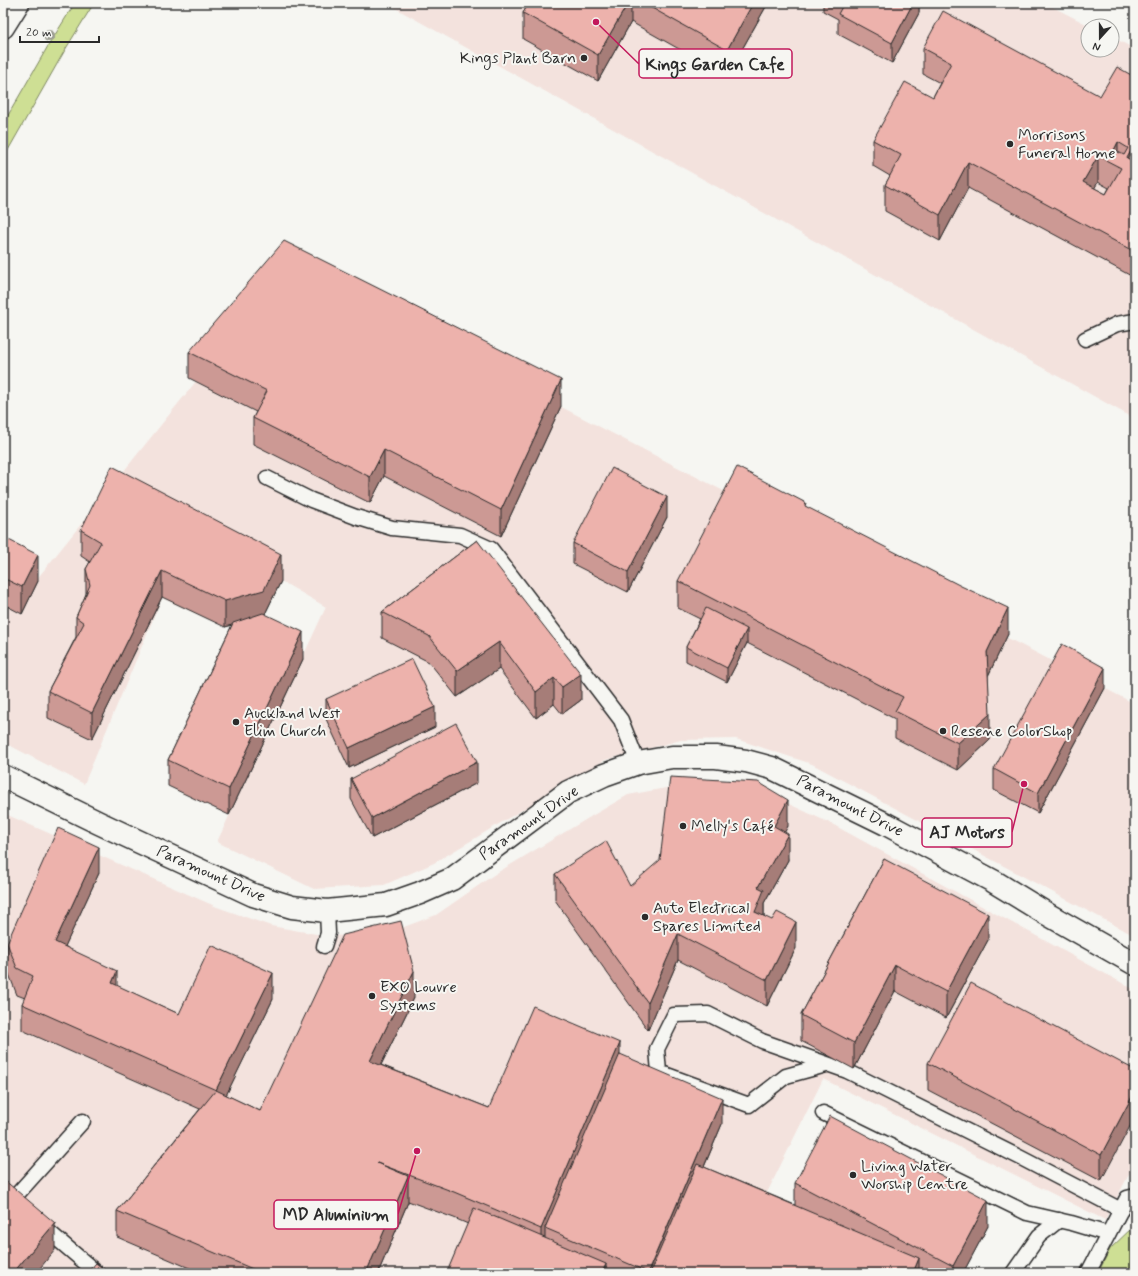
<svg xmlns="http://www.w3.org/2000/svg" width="1138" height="1276" viewBox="0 0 1138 1276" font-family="Mynerve,sans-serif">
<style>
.built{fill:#f3e2dd}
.green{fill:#cedf94;stroke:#7c8560}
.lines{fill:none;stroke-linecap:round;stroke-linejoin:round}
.service-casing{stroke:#2b2b2b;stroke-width:17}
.minor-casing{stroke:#2b2b2b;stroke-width:25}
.secondary-casing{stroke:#2b2b2b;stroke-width:25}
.service{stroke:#f6f6f2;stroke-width:14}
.minor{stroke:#f6f6f2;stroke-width:22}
.secondary{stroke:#f6f6f2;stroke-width:22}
.tree{fill:#9d9f93}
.wall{fill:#cc9994;stroke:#2b2b2b;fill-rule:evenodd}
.shaded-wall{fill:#a67d78;stroke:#2b2b2b}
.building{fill:#edb2ac;stroke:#2b2b2b;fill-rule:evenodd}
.poi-dot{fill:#2b2b2b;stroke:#f6f6f2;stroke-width:1.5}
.labels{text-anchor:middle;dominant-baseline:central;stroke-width:4;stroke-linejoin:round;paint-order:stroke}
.poi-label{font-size:16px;fill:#2b2b2b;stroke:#f6f6f2;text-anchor:start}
.street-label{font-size:16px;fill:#2b2b2b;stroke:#f6f6f2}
.leader{fill:none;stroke:#c2185b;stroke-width:1.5}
.callout-dot{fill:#c2185b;stroke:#f6f6f2;stroke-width:1.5}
.callout{fill:#f6f6f2;stroke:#c2185b;stroke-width:1.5}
.callout-label{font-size:17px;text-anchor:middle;font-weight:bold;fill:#2b2b2b}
</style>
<rect width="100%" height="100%" fill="#f6f6f2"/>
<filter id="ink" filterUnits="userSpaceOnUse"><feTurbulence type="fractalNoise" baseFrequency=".025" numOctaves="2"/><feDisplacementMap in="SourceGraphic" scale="8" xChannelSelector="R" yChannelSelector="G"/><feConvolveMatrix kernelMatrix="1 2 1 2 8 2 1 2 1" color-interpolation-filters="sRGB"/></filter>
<g filter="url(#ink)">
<g class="built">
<polygon points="386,3 1045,3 1090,26 1088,26 1088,50 1112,50 1112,37 1135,49 1135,419"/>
<polygon points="289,266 1135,704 1135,936 812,764 736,739 681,740 605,760 434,863 384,885 314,889 217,842 326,607 281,581 264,616 225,627 162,598 84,784 3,742 3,571 32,585"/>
<polygon points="693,783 761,791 832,824 1135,990 1135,1163 1105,1220 823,1079 761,1205 901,1273 3,1273 3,813 217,907 271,926 328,936 385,934 436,915 495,874 590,817 628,795"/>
</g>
<g class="green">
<polygon points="75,3 94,3 65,50 3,159 3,124 48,46"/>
<polygon points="1135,1225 1135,1265 1131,1273 1098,1273 1110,1249"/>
</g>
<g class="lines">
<g class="service-casing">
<g id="service">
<polyline points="1085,339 1117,324 1135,321"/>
<polyline points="267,478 311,500 356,517 392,528 460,535 491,549 621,720 638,763"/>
<polyline points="324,946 328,933 327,911"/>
<polyline points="826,1065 786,1076 749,1105 659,1072 657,1049 674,1015 708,1014 762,1041 847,1071 1021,1158 1121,1210"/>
<polyline points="823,1113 1027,1213 1071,1223 1108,1234"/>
<polyline points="12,1200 83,1121"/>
<polyline points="41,1225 97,1273"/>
<polyline points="1013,1273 1039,1236 1059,1220"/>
<polyline points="1088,1273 1127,1198 1135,1196"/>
</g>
</g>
<g class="minor-casing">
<polyline id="minor" points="3,776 99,823 253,895 292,907 327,911 386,905 420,893 452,879 568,792 604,775 638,763 672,757 716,757 746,761 772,768 886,824 993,881 1047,914 1135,964"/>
</g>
<g class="secondary-casing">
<polyline id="secondary" points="3,27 18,3"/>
</g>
<use href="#service" class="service"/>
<use href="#minor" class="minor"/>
<use href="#secondary" class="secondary"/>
</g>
<circle class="tree" cx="49" cy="36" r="6"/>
<g class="wall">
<polygon points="386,3 394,3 392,6"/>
<polygon points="529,3 768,3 727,76 631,22 598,81 523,39 523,13"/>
<polygon points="823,3 919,3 919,13 892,63 838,34 838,19 823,11"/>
<path d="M923,48l177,48 33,-20 2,-3v205l-167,-90 -28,53 -55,-30v-26l5,-9 -17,-10v-26l60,-43 7,-14 -17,-9zM1098,182l11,6 -3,6 -12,-6z"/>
<polygon points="189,352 561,406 501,536 384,476 370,503 253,444 253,418 256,412 189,378"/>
<polygon points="806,507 1008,634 988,676 990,740 958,770 895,738 895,719 747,643 727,682 686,661 686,647 700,619 678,608 678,581"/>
<polygon points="667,517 628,592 573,564 573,543"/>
<polygon points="81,530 281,581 265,614 303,659 229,815 168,786 168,760 232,625 225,627 162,597 92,739 48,718 48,691 76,637 76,617 86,594 86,569 90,562 81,556"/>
<polygon points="3,537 38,581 22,614 3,604"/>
<polygon points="477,540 581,700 562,714 554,704 536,718 499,669 457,697 429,662 382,638 382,612"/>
<polygon points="1105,688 1038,813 994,790 994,769"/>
<polygon points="326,699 435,727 349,768 326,719"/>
<polygon points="351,779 477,783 372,838 351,799"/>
<polygon points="788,826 784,832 788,860 764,903 764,916 796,948 767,1006 678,960 648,1030 555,900 555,874 630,886"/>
<polygon points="884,859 988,940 946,1018 895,991 854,1069 801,1041 801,1015"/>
<polygon points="99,873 65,946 117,986 179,1014 273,999 226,1095 260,1111 414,998 381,1065 489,1108 620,1055 722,1124 704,1167 795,1205 795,1183 988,1226 963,1273 447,1273 468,1224 454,1218 408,1201 408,1202 378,1273 201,1273 117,1237 117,1211 200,1109 22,1030 22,1004 25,998 17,995 7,969 7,943"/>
<polygon points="928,1063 1135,1070 1101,1181 928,1090"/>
</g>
<g class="shaded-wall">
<polygon points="628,3 631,3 631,22 598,81 598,55"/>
<polygon points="753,3 768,3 727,76 727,50"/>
<polygon points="913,3 919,3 919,13 892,63 892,43"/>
<polygon points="1118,142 1118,167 1114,150"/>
<polygon points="1132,149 1132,175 1127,158"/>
<polygon points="1098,156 1098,182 1083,209 1083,182"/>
<polygon points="968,162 968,188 940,241 940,215"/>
<polygon points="561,380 561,406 501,536 501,510"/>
<polygon points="384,450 384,476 370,503 370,477"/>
<polygon points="667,497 667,517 628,592 628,572"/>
<polygon points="281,554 281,581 264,616 225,627 225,601"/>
<polygon points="38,555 38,581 22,614 22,587"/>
<polygon points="162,571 162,597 92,739 92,713"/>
<polygon points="1008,608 1008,634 987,678 987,652"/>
<polygon points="747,629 747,643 727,682 727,668"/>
<polygon points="303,632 303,659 229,815 229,789"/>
<polygon points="499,642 499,669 457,697 457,671"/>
<polygon points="1105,668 1105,688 1038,813 1038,793"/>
<polygon points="581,674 581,700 562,714 562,687"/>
<polygon points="554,678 554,704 536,718 536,692"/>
<polygon points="435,707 435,727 349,768 349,748"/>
<polygon points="990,714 990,740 958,770 958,743"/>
<polygon points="477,762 477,783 372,838 372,818"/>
<polygon points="788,800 788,826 774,852 774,826"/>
<polygon points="788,834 788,860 764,903 764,917 755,912 758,887"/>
<polygon points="99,847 99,873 55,968 55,942"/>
<polygon points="988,914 988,940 946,1018 946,992"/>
<polygon points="796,922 796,948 767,1006 767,980"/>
<polygon points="678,934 678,960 648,1030 648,1003"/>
<polygon points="895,965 895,991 854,1069 854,1043"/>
<polygon points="117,971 117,997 112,983"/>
<polygon points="414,971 414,998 370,1087 370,1061"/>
<polygon points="273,973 273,999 216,1116 216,1090"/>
<polygon points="620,1043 620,1069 545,1228 545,1244 541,1255 541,1229"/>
<polygon points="1135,1091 1135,1117 1101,1181 1101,1155"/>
<polygon points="722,1098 722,1124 659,1273 648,1273"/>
<polygon points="408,1176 408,1202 378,1273 366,1273"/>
<polygon points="988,1200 988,1226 963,1273 953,1273 953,1266"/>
<polygon points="55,1223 55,1250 36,1273 13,1273"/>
<polygon points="919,1258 919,1273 913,1273"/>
<polygon points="606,1264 606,1273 602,1273"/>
</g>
<g class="building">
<polygon points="529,3 628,3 598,55 523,13"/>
<polygon points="643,3 753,3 727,50"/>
<polygon points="844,3 913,3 892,43 838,14"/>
<path d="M943,11l157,85 17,-29 16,9 2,-3v77l-3,-1 -5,9 8,4v90l-167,-90 -28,53 -55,-30 16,-30 -28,-15 32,-58 28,15 18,-34 -28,-15zM1118,142l10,6 -4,7 -10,-5zM1098,156l23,12 -15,26 -23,-12z"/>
<polygon points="284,241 561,380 501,510 384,450 370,477 253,418 267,391 189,352"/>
<polygon points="112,466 281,554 264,590 225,601 162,571 92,713 48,691 84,623 76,617 90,585 86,569 101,542 81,530"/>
<polygon points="737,467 806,503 805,506 961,586 1008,608 987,652 990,714 958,743 895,711 903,697 678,581"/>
<polygon points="612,468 667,497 628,572 573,543"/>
<polygon points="3,537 38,555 22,587 3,578"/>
<polygon points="477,540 581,674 562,687 554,678 536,692 499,642 457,671 429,636 382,612"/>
<polygon points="706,608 747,629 727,668 686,647"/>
<polygon points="263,613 303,632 229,789 168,760 233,623"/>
<polygon points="1062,644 1105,668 1038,793 994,769"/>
<polygon points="412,659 435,707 349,748 326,699"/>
<polygon points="456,723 477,762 372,818 351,779"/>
<polygon points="670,777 758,782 788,800 774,826 788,834 758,887 764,890 755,912 772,920 777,912 796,922 767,980 678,934 648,1003 555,874 606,841 630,886 660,860"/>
<polygon points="58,828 99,847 55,942 117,971 112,983 179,1014 211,945 273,973 216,1090 260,1111 343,935 401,921 414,971 370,1061 489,1108 533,1006 620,1043 541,1229 454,1192 377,1163 408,1176 366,1273 262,1273 117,1211 216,1090 22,1004 33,976 17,968 7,943"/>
<polygon points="884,859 988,914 946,992 895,965 854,1043 801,1015"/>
<polygon points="971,983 1135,1070 1135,1091 1101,1155 928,1063"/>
<polygon points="620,1054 722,1098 648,1272 545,1228"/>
<polygon points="830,1116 988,1200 953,1266 795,1183"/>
<polygon points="697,1164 919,1258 913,1273 650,1273"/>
<polygon points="3,1179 55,1223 13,1273 3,1273"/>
<polygon points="474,1208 606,1264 602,1273 449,1273 447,1272"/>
<polygon points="96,1263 108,1273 87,1273"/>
</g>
</g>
<g class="poi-dot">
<circle cx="584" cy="58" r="4"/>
<circle cx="1010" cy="144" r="4"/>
<circle cx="236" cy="722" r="4"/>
<circle cx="943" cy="731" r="4"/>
<circle cx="683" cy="826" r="4"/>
<circle cx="645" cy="917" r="4"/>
<circle cx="372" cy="996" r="4"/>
<circle cx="853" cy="1175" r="4"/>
</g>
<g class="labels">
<g class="poi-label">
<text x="576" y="58" text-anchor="end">Kings Plant Barn</text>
<text x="1018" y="135">Morrisons<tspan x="1018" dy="18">Funeral Home</tspan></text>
<text x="244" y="713">Auckland West<tspan x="244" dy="18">Elim Church</tspan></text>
<text x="951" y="731">Resene ColorShop</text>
<text x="691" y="826">Melly's Café</text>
<text x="653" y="908">Auto Electrical<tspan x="653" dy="18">Spares Limited</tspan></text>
<text x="380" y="987">EXO Louvre<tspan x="380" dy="18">Systems</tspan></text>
<text x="861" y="1166">Living Water<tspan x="861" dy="18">Worship Centre</tspan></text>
</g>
<g class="street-label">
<text transform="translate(850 806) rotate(27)">Paramount Drive</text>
<text transform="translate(529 823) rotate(-35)">Paramount Drive</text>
<text transform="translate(211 874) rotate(24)">Paramount Drive</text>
</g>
</g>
<path class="leader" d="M596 22L639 64M1024 784L1012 832M417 1151L398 1214"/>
<g class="callout-dot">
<circle cx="596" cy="22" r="4"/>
<circle cx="1024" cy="784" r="4"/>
<circle cx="417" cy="1151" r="4"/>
</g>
<g class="callout">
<rect x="639" y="49" width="153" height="29" rx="4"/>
<rect x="922" y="818" width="90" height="29" rx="4"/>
<rect x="274" y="1200" width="124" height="29" rx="4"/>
</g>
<g class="callout-label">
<text x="715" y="70">Kings Garden Cafe</text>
<text x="967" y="838">AJ Motors</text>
<text x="336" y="1220">MD Aluminium</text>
</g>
<rect width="1138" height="1276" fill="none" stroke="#f6f6f2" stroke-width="16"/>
<rect x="8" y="8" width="1122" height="1260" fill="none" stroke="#2b2b2b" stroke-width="1.5" filter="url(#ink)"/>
<g transform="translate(1100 38) rotate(201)"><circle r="19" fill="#f6f6f2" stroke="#a5a5a2"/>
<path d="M0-3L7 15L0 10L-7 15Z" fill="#2b2b2b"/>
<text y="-6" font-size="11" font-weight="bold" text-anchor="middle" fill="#2b2b2b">N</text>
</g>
<path d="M20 36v6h79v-6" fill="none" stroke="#2b2b2b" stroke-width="2"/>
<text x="26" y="36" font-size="12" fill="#2b2b2b" stroke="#f6f6f2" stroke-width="3" paint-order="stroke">20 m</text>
</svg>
